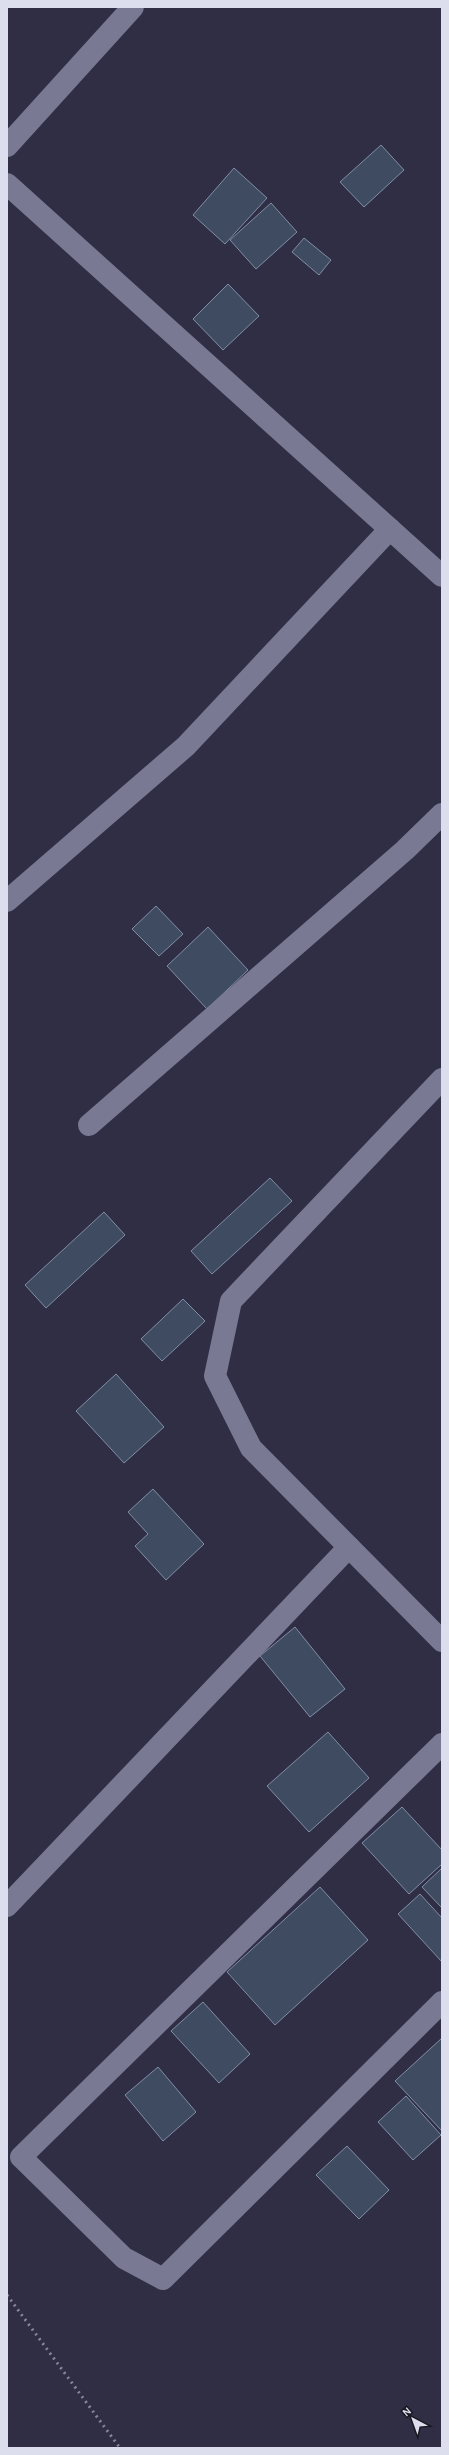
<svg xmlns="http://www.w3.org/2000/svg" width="449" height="2455" viewBox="0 0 449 2455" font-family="'Alegreya Sans',sans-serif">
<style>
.building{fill:#3f4b61;stroke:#818ea7}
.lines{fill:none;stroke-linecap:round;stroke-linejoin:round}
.minor{stroke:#797994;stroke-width:22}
.rail{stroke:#868699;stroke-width:3;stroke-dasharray:2 4;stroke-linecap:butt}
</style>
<rect width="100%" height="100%" fill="#2f2e45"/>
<g class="building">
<polygon points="381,145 404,170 364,207 340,182"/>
<polygon points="234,168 267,198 225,244 193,215"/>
<polygon points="271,203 297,232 256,269 230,240"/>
<polygon points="304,238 331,260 319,275 292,252"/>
<polygon points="228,284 259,316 223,350 193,319"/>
<polygon points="156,906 183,934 159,956 132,929"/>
<polygon points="208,927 248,970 207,1009 167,966"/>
<polygon points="270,1178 292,1201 212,1274 191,1251"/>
<polygon points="104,1212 125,1235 46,1308 25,1285"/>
<polygon points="183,1299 205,1321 162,1361 141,1339"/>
<polygon points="116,1374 164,1427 124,1463 76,1411"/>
<polygon points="153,1489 204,1544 166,1580 135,1546 148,1534 128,1512"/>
<polygon points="295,1627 345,1689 310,1717 260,1656"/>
<polygon points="328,1732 369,1778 309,1832 267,1786"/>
<polygon points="402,1807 442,1850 442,1864 409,1894 362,1843"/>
<polygon points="442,1868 442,1908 422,1887"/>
<polygon points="320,1887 368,1940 275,2025 227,1972"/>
<polygon points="420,1894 442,1918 442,1962 398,1914"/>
<polygon points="203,2002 250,2054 219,2083 171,2031"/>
<polygon points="442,2038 442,2131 395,2081"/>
<polygon points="158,2067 196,2112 163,2141 125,2095"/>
<polygon points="406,2096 441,2135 413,2160 378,2122"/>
<polygon points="347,2146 389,2190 359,2219 316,2175"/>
</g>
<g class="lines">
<g class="minor">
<polyline points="7,146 133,7"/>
<polyline points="7,184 442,576"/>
<polyline points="7,901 186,746 390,529"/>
<polyline points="442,1079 231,1301 215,1376 251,1448 442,1641"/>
<polyline points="89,1125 405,850 442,814"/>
<polyline points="442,1744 21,2157 124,2258 163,2279 442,2002"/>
<polyline points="7,1906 349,1547"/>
</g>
<polyline class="rail" points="7,2295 120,2448"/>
</g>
<rect width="449" height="2455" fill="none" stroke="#dddeed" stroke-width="16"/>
<g transform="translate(413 2419) rotate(319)" stroke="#181822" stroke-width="3" paint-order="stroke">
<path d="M0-3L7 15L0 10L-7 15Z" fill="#dddeed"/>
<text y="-6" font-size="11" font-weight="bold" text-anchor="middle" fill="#dddeed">N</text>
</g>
</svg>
